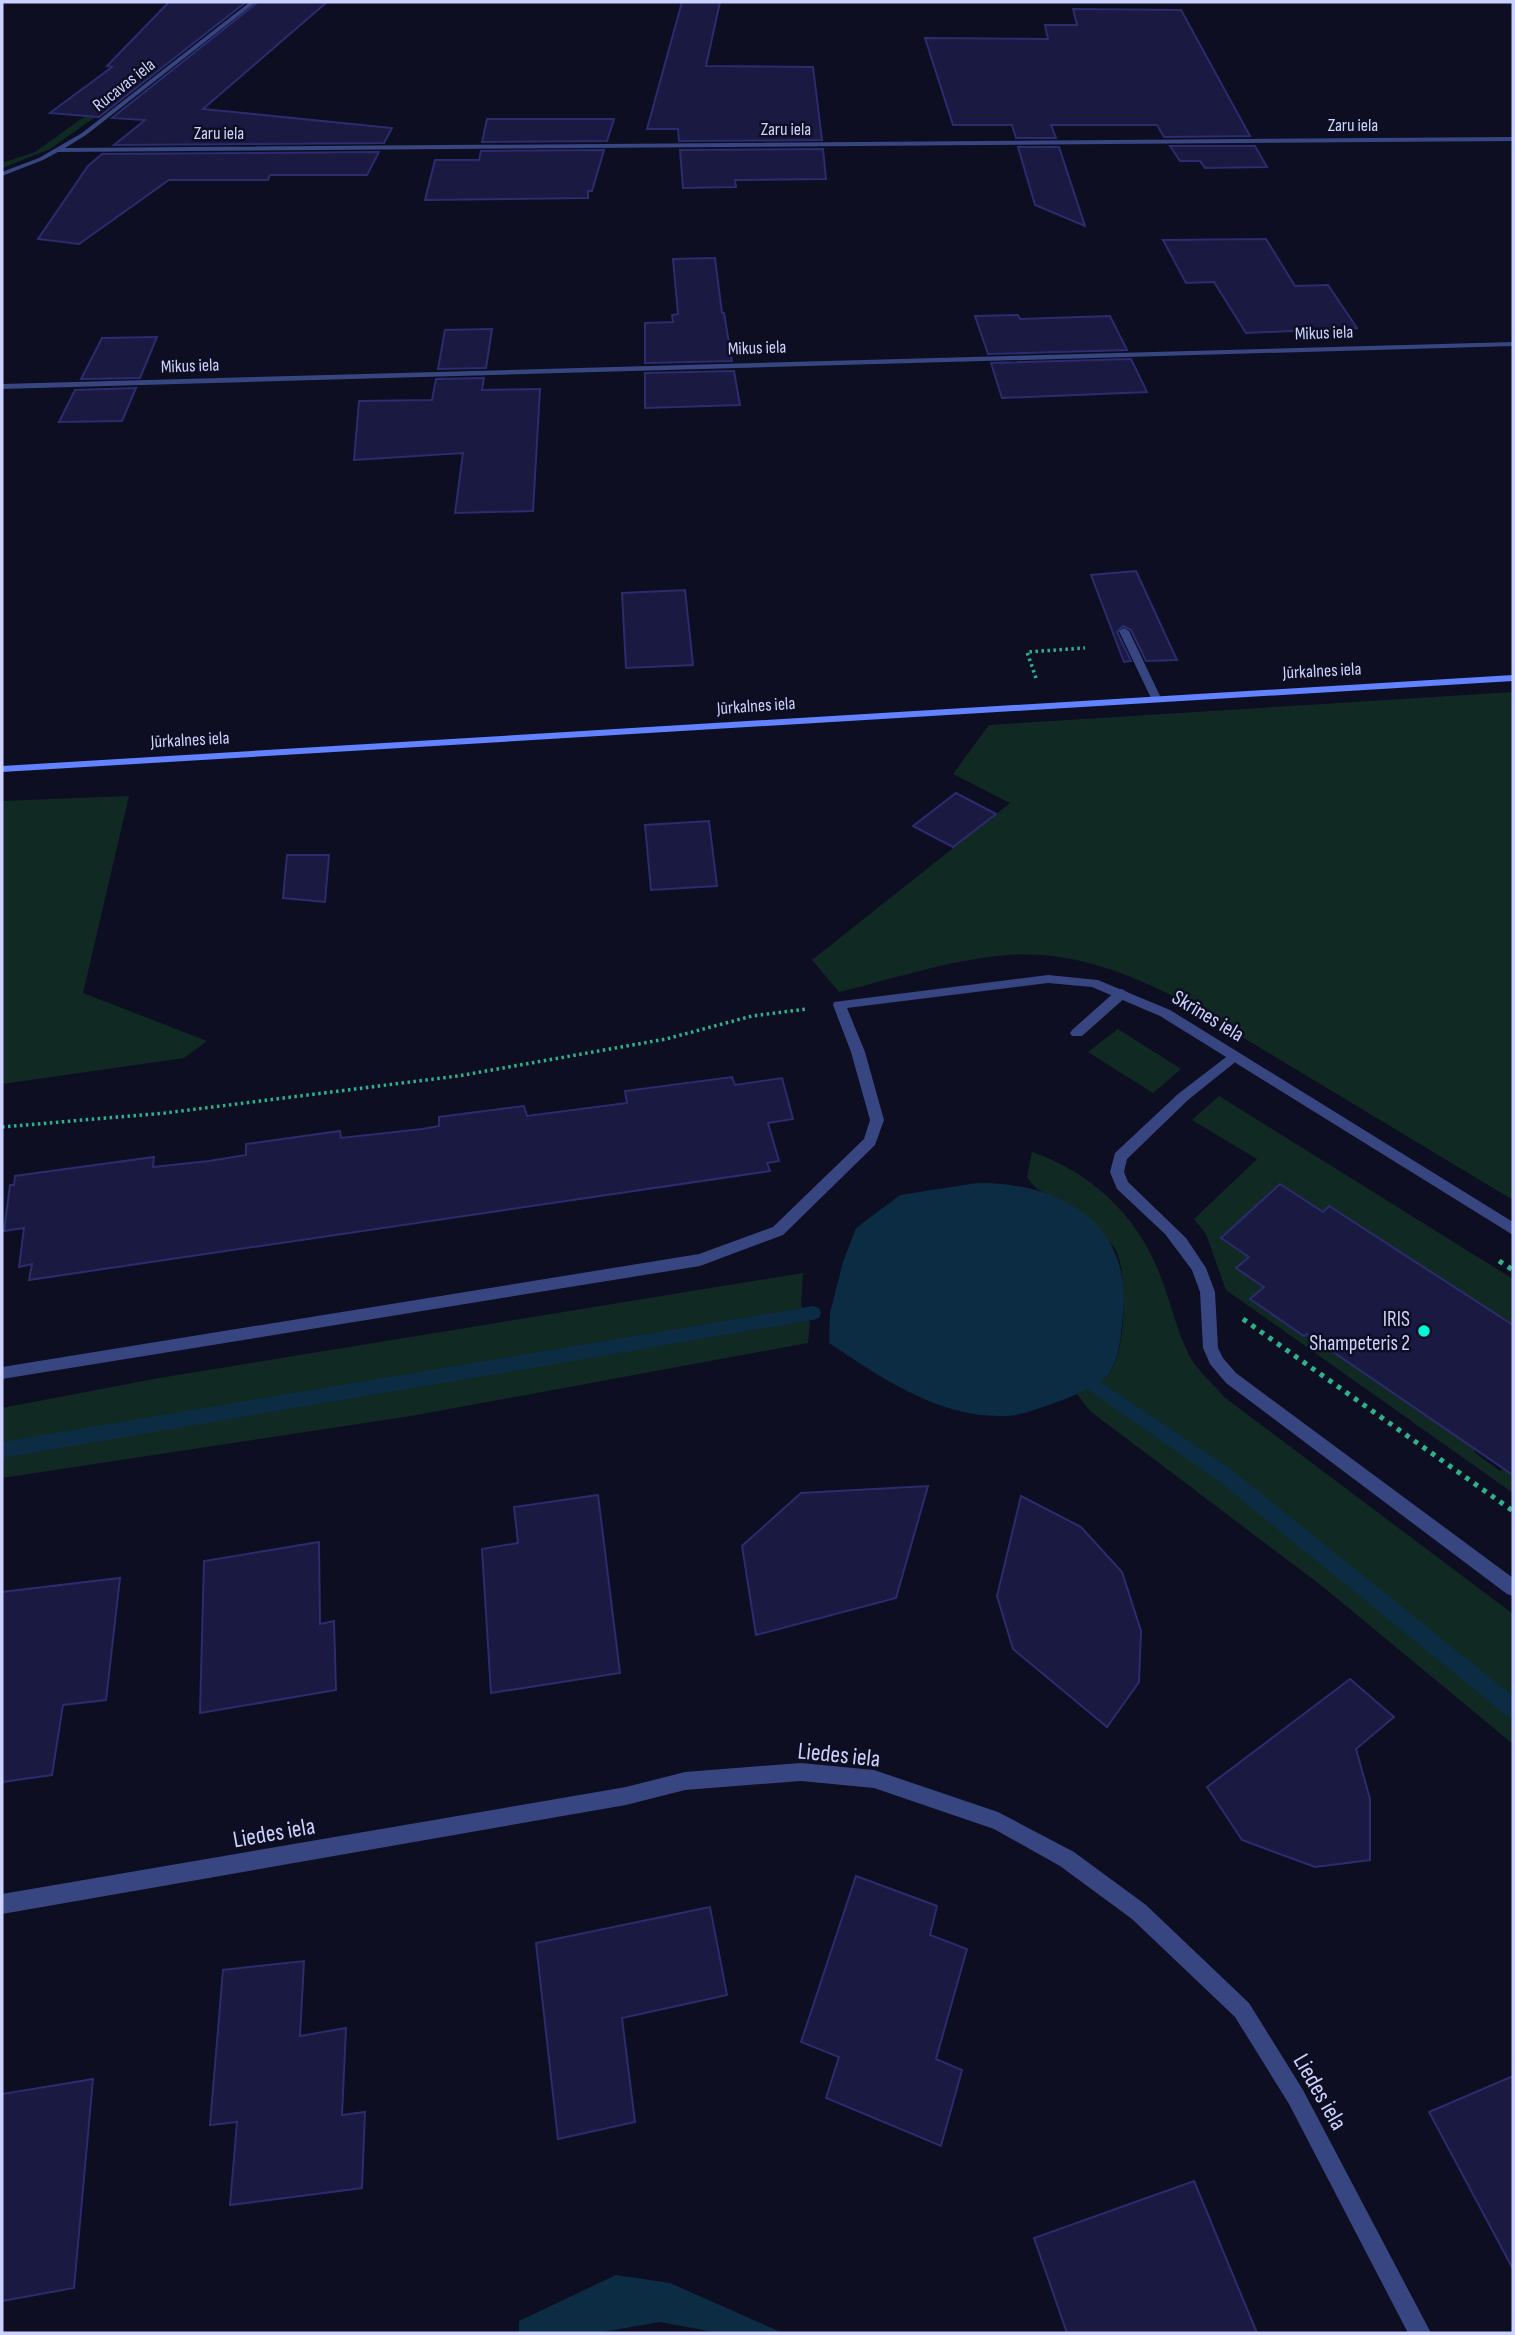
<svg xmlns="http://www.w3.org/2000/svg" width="1515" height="2335" viewBox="0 0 1515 2335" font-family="'Sofia Sans Condensed',sans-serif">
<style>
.green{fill:#102a23}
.water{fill:#0b2c42}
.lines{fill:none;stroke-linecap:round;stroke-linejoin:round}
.stream{fill:#0b2c42;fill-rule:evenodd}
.building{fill:#191942;stroke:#2a2c6e;stroke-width:2}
.path-far1{stroke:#2cb38c;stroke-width:3.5;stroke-dasharray:2.5 3.5;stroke-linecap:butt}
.path{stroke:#2cb38c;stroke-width:5;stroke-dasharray:4.5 6;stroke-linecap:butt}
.lane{fill:#374580;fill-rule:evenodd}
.street{fill:#374580;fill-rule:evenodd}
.secondary{fill:#6382ff;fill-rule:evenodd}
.poi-dot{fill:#00f7d8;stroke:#0d0e21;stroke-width:2.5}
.labels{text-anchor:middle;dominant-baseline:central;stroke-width:5;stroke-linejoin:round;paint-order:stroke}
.far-street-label{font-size:18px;fill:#ccd2ff;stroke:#0d0e21}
.street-label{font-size:21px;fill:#ccd2ff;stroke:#0d0e21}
.poi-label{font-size:21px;fill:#ccd2ff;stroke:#0d0e21;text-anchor:end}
.near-street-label{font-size:24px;fill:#ccd2ff;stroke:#0d0e21}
</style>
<rect width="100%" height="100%" fill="#0d0e21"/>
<g class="green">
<polygon points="101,105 108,108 50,149 2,168 2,163 35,152"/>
<path d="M1513,692v508l-334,-201c-44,-22 -87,-40 -136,-44 -65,-5 -141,22 -204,37l-27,-32 198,-157 -57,-29 36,-49z"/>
<polygon points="129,796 83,993 207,1041 184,1058 2,1084 2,801"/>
<polygon points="1118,1029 1181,1069 1153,1093 1088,1052"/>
<polygon points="1219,1096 1513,1279 1513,1324 1501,1316 1493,1325 1447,1282 1410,1258 1404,1262 1363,1228 1330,1206 1249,1257 1237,1269 1264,1287 1251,1300 1304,1336 1323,1318 1490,1432 1474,1452 1500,1471 1503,1469 1513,1476 1513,1493 1226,1290 1206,1234 1194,1219 1257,1159 1192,1120"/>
<path d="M1032,1152c59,20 106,64 128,123 10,25 16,52 27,76 7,17 26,32 37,46l289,217v130l-191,-158 -232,-175 -13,-17c9,-6 25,-12 32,-20 17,-20 20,-105 5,-127 -6,-8 -49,-45 -58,-49 -16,-8 -18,-5 -29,-21z"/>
<polygon points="803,1273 801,1305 810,1323 808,1343 411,1416 2,1478 2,1408 159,1378"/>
</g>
<g class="water">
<path d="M977,1183c83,-1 156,40 146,132 -2,18 -3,42 -13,57 -7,12 -37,24 -50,29 -18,6 -38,15 -57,15 -64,2 -123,-39 -174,-73l1,-30 13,-51 13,-34 44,-33z"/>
<polygon points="616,2275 670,2283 783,2333 719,2333 660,2322 597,2333 519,2333 519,2321"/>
</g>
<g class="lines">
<g class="stream">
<polygon points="813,1306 819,1308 821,1313 819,1318 813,1320 2,1458 2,1442"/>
<polygon points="1093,1377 1228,1467 1513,1696 1513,1718 1506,1715 1216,1479 1087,1389 1084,1384 1087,1379"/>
</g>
</g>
<g class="building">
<polygon points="169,2 246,2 99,117 50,113 112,67 107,66"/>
<polygon points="258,2 327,2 203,109 392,128 384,143 114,145 145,120 112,118"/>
<polygon points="682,2 720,2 706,66 813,67 822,140 679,141 678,129 647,129"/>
<polygon points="1073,9 1181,10 1250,136 1164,137 1157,125 1051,125 1056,138 1016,138 1012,125 953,125 925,38 1048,39 1045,25 1077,25"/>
<polygon points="487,119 614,119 607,141 482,142"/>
<polygon points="1170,146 1255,146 1267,167 1205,168 1200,161 1180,161"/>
<polygon points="1018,147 1059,147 1085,226 1035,205"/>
<polygon points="823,149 826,179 735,180 736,187 683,188 680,150"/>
<polygon points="604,150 592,191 588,191 588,198 425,200 435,160 479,160 481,151"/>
<polygon points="379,152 367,175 270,175 268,180 169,180 79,244 38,239 88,166 102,154"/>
<polygon points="1266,239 1295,286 1328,285 1357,328 1246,333 1214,282 1186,283 1163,240"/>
<polygon points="715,258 722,313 724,313 732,361 645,363 645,323 673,322 672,315 678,314 673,259"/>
<polygon points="1018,315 1020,319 1110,316 1127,350 988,354 975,316"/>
<polygon points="492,329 486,368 438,369 445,330"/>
<polygon points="157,337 140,378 81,379 102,338"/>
<polygon points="1131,359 1147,392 1002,398 991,363"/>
<polygon points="734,371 740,405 645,408 645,373"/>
<polygon points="484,378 482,390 540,389 533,511 455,513 463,453 354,460 359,401 432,400 436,379"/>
<polygon points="136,388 122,421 59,422 75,390"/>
<polygon points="1136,571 1177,660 1146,661 1131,630 1123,626 1117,632 1131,661 1124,662 1091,575"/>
<polygon points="685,590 693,665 626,668 622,593"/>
<polygon points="956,793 996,814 953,847 913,826"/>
<polygon points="709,821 717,886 651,890 645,825"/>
<polygon points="287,855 329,855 325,902 283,898"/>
<polygon points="732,1077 735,1085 782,1078 793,1119 768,1123 779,1161 767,1163 770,1171 29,1280 32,1264 19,1267 24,1228 4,1231 10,1185 14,1185 15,1176 154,1157 153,1167 209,1161 246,1155 246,1144 340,1131 341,1138 422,1129 439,1126 439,1117 524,1106 527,1116 627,1103 625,1091"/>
<polygon points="1280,1184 1323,1212 1329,1206 1513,1325 1513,1475 1307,1334 1304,1336 1250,1299 1264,1287 1236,1268 1249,1257 1221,1238"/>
<polygon points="928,1486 896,1598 756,1635 742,1546 801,1493"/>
<polygon points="598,1495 620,1673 491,1693 482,1549 518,1543 514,1507"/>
<polygon points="1021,1496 1081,1527 1122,1572 1141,1631 1139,1682 1107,1727 1013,1649 997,1596"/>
<polygon points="319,1542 320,1624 334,1621 336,1690 200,1713 204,1561"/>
<polygon points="120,1578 106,1700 63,1705 52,1775 2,1782 2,1592"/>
<polygon points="1350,1679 1394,1717 1356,1749 1370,1799 1370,1860 1315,1867 1242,1840 1207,1787"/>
<polygon points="856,1876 937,1906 930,1935 967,1949 936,2059 962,2070 941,2146 826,2098 839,2057 801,2042"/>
<polygon points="710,1907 727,1995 622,2018 635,2122 558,2139 536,1943"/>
<polygon points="304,1961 300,2036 346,2028 342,2115 365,2112 362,2188 230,2205 237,2122 210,2125 223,1970"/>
<polygon points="1513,2076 1513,2269 1429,2112"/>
<polygon points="93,2079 74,2288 2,2301 2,2094"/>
<polygon points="1194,2181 1257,2333 1067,2333 1034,2238"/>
</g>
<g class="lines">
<g class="path-far1">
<polyline points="1036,678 1027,652 1085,648"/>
<polyline points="2,1127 165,1113 458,1076 666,1039 752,1016 807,1009"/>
</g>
<g class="path">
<polyline points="1499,1261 1513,1270"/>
<polyline points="1243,1319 1513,1511"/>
</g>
<g class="lane">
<polygon points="1124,628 1129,631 1161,698 1160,700 1152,700 1151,698 1119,631"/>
<polygon points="1122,989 1128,993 1127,996 1082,1036 1072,1036 1070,1033 1072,1030 1117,990"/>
<polygon points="1234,1051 1239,1053 1241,1056 1239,1059 1188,1100 1127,1159 1124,1172 1128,1182 1186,1238 1206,1268 1215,1292 1218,1348 1223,1358 1236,1373 1513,1578 1513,1596 1507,1594 1226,1383 1210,1364 1203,1348 1200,1292 1192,1270 1165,1234 1117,1189 1110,1172 1115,1153 1178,1094"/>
</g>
<g class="street">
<polygon points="250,2 256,2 86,135 65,148 1513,137 1513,141 58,152 43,160 2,176 2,172 39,158 82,133"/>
<polygon points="1513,342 1513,346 2,389 2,384"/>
<polygon points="1048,975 1098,980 1170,1010 1513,1222 1513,1235 1160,1016 1092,987 1048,983 847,1008 865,1052 884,1120 875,1145 783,1235 700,1266 2,1379 2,1367 699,1254 773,1227 864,1139 870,1120 851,1052 833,1005 834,1002"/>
<polygon points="801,1763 874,1770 998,1812 1074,1852 1146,1905 1249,2003 1303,2090 1431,2333 1408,2333 1289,2104 1235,2017 1132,1919 1060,1866 994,1829 874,1788 801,1781 685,1790 626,1805 2,1914 2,1894 626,1787 685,1772"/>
</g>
<polygon class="secondary" points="1513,675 1513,681 2,772 2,766"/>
</g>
<circle class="poi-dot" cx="1424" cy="1331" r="7"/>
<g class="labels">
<g class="far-street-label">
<text transform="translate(124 85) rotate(-38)">Rucavas iela</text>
<text x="1353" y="125">Zaru iela</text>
<text x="786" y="129">Zaru iela</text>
<text x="219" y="133">Zaru iela</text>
<text transform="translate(1324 333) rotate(-2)">Mikus iela</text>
<text transform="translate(757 348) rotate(-2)">Mikus iela</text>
<text transform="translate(190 366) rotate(-2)">Mikus iela</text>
<text transform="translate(1322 671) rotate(-3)">Jūrkalnes iela</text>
<text transform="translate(756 706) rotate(-4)">Jūrkalnes iela</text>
<text transform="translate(190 740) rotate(-3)">Jūrkalnes iela</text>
</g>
<g class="street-label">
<text transform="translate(1208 1016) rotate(31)">Skrīnes iela</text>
</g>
<g class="poi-label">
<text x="1410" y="1319">IRIS<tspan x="1410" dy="24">Shampeteris 2</tspan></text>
</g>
<g class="near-street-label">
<text transform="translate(839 1755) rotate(6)">Liedes iela</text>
<text transform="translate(274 1833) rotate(-10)">Liedes iela</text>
<text transform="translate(1320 2092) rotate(60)">Liedes iela</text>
</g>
</g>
<rect width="1515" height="2335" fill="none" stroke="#ccd2ff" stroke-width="7"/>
</svg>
